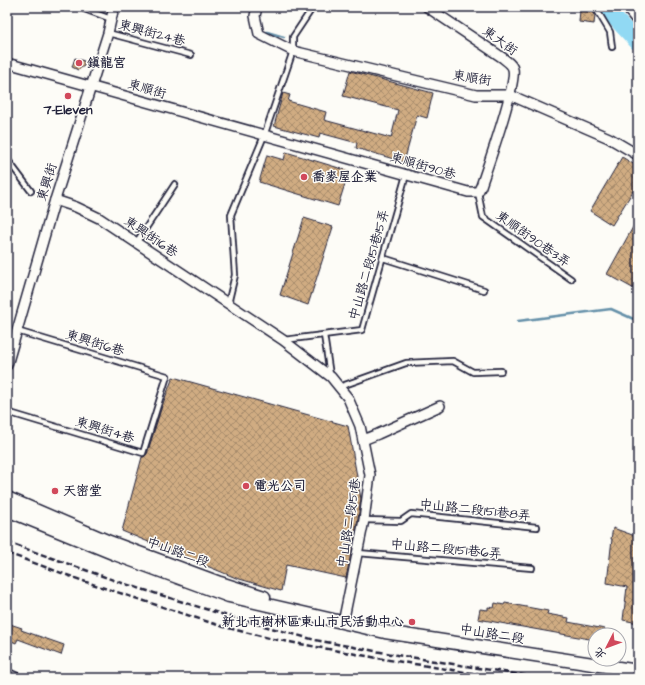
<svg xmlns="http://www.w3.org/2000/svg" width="645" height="685" viewBox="0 0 645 685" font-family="'Architects Daughter','LXGW WenKai TC',sans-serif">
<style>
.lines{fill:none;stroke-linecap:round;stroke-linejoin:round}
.stream{stroke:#6590a9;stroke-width:2.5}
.river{stroke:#91d9f3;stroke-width:16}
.building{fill:url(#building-cross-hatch);stroke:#22223b}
.pedestrian-tunnel{stroke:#d1d0d1;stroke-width:6;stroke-dasharray:6 3;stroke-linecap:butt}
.service-casing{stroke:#22223b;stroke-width:8}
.minor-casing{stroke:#22223b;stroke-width:12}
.secondary-casing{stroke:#22223b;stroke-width:15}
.service{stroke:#fdfcf7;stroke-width:4.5}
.minor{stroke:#fdfcf7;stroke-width:9}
.secondary{stroke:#fdfcf7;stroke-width:12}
.rail{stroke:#22223b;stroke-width:2.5;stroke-dasharray:6 3;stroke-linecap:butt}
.poi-dot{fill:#d1495b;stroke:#fdfcf7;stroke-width:1.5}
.labels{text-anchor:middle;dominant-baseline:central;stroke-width:3;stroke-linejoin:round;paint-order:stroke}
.street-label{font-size:13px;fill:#22223b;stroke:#fdfcf7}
.poi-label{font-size:13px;font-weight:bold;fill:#22223b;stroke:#fdfcf7;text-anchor:start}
</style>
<defs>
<pattern id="building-cross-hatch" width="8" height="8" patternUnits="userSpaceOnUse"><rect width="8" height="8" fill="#d0ac82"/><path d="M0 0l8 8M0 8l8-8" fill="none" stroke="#a88c6c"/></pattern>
</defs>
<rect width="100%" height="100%" fill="#fdfcf7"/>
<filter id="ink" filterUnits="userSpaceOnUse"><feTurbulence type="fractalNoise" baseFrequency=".025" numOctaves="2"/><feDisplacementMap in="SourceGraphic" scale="8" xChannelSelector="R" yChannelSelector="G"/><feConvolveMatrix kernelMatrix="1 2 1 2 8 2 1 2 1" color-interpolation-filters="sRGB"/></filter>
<g filter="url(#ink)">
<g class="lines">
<g class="stream">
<polyline points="267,32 284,37"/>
<polyline points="518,321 611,309 638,321"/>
</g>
<polyline class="river" points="608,7 612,15 638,43"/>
</g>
<g class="building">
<polygon points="580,10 593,12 595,15 594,24 579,22"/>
<polygon points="75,58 84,61 84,66 78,70 72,67"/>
<polygon points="350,71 433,93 427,118 417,115 404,162 356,148 357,143 320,133 319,138 274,126 283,93 290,95 288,101 326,112 324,120 391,138 398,110 343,96"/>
<polygon points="286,152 349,171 338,206 259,182 267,155 284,160"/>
<polygon points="622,157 638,167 638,183 612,225 590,211"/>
<polygon points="304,218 333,227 308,305 280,295"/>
<polygon points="638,218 638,291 607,274"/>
<polygon points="173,377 348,426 361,499 358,519 346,578 286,565 281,591 236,578 122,531 142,457 144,457 147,454 162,406"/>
<polygon points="613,528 638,537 638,623 623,620 627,587 607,583 612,539 611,539"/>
<polygon points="495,603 504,605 505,603 548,611 547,614 569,618 568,622 605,629 604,635 595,635 595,640 478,619 480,609 488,610 488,607 494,608"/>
<polygon points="7,623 22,628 21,630 64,645 61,655 18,639 16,643 7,639"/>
</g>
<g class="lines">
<polyline class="pedestrian-tunnel" points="148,674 150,678"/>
<g class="service-casing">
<g id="service">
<polyline points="79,7 111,19"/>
<polyline points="595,7 610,32 612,47"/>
<polyline points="108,33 191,55"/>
<polyline points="7,159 31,191"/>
<polyline points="478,192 483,217 571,279"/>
<polyline points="136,243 175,184"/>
<polyline points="383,258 484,290"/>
<polyline points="228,304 235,275 231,215 264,136 293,51 293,37 313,7"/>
<polyline points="324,335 330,375"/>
<polyline points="284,340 362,330 406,175"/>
<polyline points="339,387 406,363 453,361 473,372 501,371"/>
<polyline points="7,412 143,453 167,376 17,331"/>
<polyline points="364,520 401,521 411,514 537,527"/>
<polyline points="358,553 532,568"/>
<polyline points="7,671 22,678"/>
</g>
</g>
<g class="minor-casing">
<g id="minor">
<polyline points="257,7 255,16 259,34 293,51 476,95 510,95 609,138 638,155"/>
<polyline points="626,7 638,22"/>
<path d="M7,63l461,129h10l3,-6c7,-21 36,-102 32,-117 -1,-5 -7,-8 -10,-11l-76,-51"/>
<polyline points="55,200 76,207 99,218 283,340 331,377 348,398 360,426 370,475 364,520 343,623"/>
<polyline points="7,365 54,203 108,33 114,7"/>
<polyline points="363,440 378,434 440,406"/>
</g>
</g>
<g class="secondary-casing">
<g id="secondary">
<polyline points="7,498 107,541 220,583 264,597"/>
<polyline points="7,510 115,554 229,596 385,632 638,671"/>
</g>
</g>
<use href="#service" class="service"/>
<use href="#minor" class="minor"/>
<use href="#secondary" class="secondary"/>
<g class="rail">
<polyline points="7,542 119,582 231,617 315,640 397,655 541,678"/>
<polyline points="7,553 86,582 224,627 273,639 383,659 503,678"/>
</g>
</g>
</g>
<g class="poi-dot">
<circle cx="79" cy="63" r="4"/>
<circle cx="68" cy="96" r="4"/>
<circle cx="304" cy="177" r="4"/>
<circle cx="246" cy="486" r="4"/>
<circle cx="55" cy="491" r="4"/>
<circle cx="412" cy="622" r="4"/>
</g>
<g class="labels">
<g class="street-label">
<text transform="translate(152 33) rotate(15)">東興街24巷</text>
<text transform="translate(500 41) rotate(36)">東大街</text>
<text transform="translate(472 78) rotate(9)">東順街</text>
<text transform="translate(147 89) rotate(16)">東順街</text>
<text transform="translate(423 166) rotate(16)">東順街90巷</text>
<text transform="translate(47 182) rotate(-73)">東興街</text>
<text transform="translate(151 237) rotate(34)">東興街16巷</text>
<text transform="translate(533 239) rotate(35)">東順街90巷3弄</text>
<text transform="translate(369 265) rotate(-74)">中山路二段151巷15弄</text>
<text transform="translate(95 343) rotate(17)">東興街6巷</text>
<text transform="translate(105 430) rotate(17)">東興街4巷</text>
<text transform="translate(475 510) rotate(6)">中山路二段151巷8弄</text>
<text transform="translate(349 523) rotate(-81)">中山路二段151巷</text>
<text transform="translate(446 549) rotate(5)">中山路二段151巷6弄</text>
<text transform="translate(178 552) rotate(20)">中山路二段</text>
<text transform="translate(492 634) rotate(9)">中山路二段</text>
</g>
<g class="poi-label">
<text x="87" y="63">鎮龍宮</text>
<text x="68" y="110" text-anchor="middle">7-Eleven</text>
<text x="312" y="177">喬麥屋企業</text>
<text x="254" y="486">電光公司</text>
<text x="63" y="491">天密堂</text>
<text x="404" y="622" text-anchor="end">新北市樹林區東山市民活動中心</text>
</g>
</g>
<rect width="645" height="685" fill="none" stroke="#fdfcf7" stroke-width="24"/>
<rect x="12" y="12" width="621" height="661" fill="none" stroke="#22223b" stroke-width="1.5" filter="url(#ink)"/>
<g transform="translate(607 647) rotate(228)"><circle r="19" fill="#fdfcf7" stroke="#a5a5ac"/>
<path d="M0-3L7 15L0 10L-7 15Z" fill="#d1495b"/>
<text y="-6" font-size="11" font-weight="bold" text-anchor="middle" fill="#22223b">北</text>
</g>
</svg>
